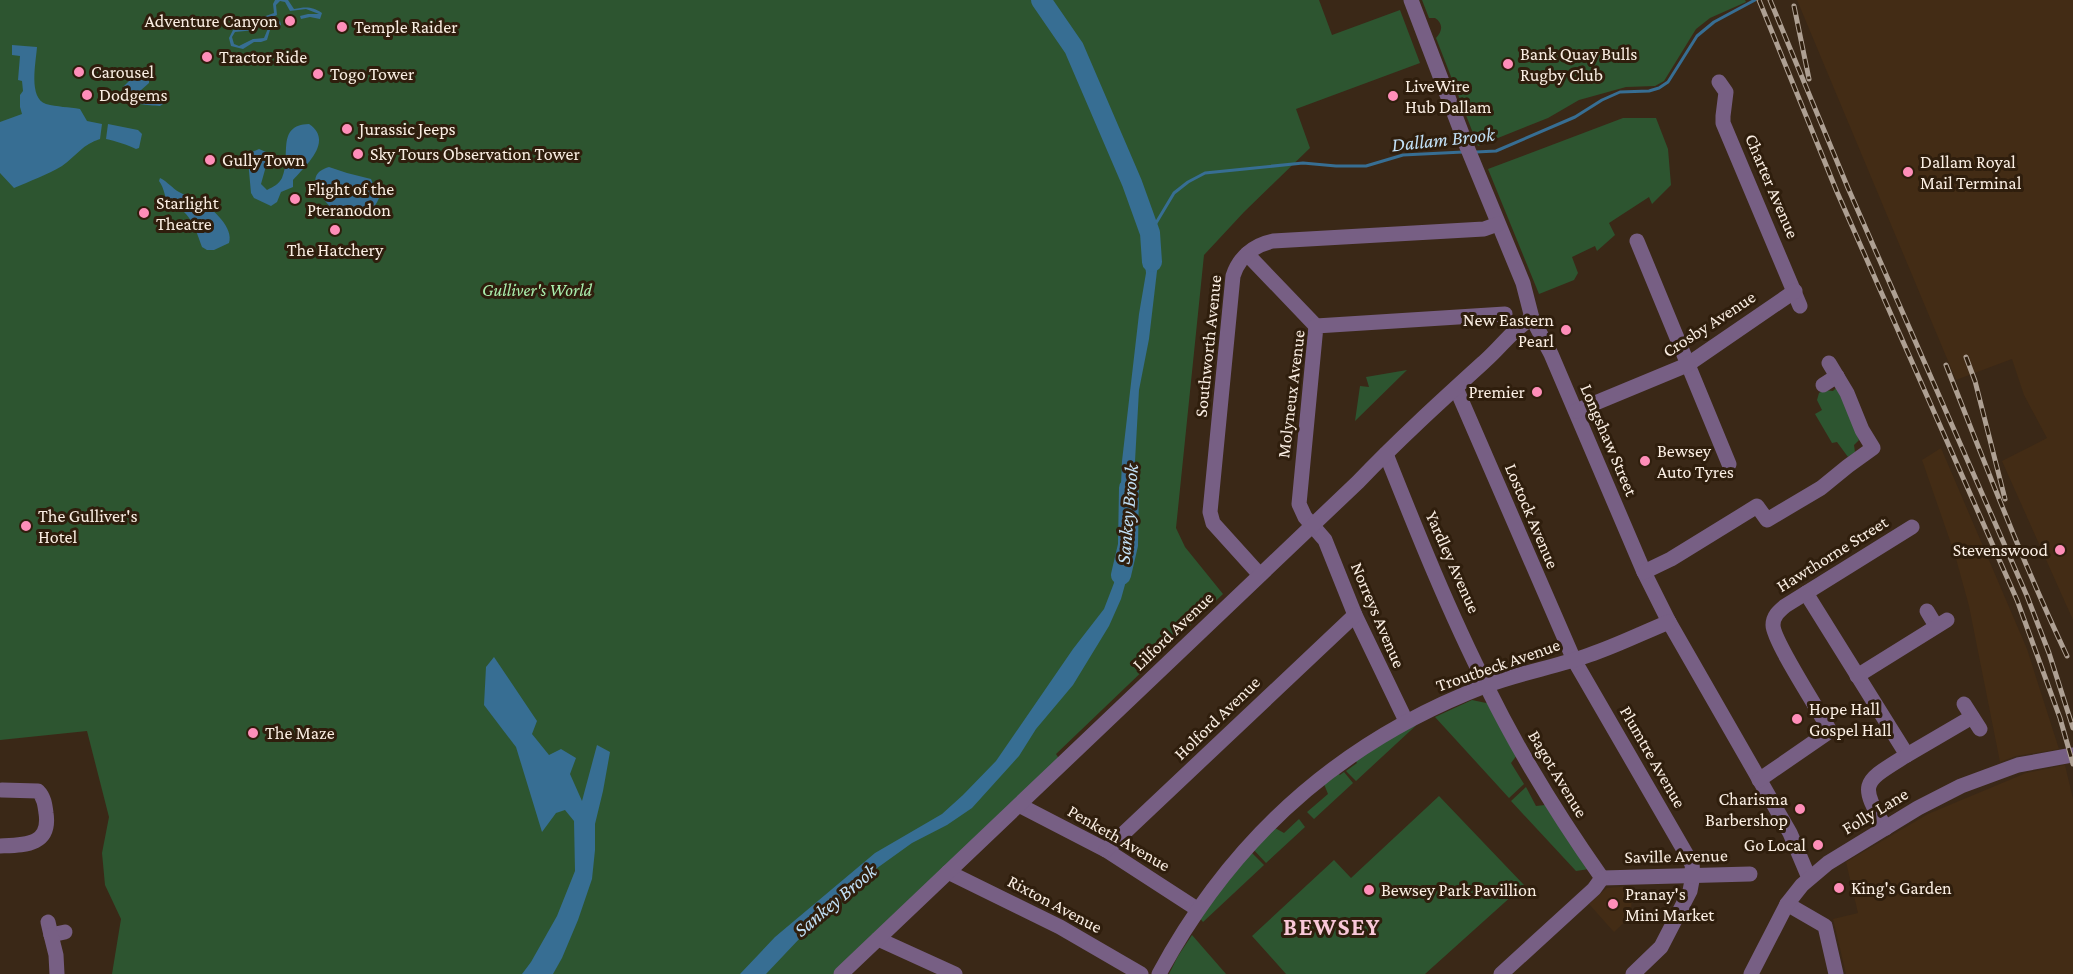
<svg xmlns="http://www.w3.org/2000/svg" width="2073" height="974" viewBox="0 0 2073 974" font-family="'Crimson Pro',serif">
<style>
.built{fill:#432c15}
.green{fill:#2d5530}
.water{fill:#376e93}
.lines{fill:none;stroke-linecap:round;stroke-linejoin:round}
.stream{stroke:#376e93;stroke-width:3}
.river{stroke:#376e93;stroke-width:20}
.minor{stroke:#775f84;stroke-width:15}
.rail-casing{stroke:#aea093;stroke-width:5}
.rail{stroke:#2f1e0d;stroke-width:3;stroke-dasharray:9;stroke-linecap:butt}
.poi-dot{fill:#ff8eb9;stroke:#2f1e0d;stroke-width:2}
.labels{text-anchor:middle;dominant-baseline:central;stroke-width:6;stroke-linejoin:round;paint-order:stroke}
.poi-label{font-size:18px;fill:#faeee3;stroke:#2f1e0d;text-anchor:start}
.street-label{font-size:18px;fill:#faeee3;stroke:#2f1e0d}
.park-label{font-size:18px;font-style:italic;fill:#aaefad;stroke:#2f1e0d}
.water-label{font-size:20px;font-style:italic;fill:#c3e2f9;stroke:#2f1e0d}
.district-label{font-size:24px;font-weight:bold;letter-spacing:1.5px;fill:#f9c7d8;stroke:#2f1e0d}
</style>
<rect width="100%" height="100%" fill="#3a2817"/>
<g class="built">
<polygon points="1797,0 2073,0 2073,620 2002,461 2047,438 2024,395 2012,359 1956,380"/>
<polygon points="1941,448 2027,649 2059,749 2016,756 2000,762 1969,606 1955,555 1922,460"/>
<polygon points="2065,765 2073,799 2073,974 1846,974 1833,919 1858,913 1846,862 1928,814 2026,773"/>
<polygon points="1632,886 1631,916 1614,932 1589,904 1607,888"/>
</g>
<g class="green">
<polygon points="0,0 1319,0 1332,35 1400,10 1420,63 1296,109 1310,148 1244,212 1204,255 1176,528 1185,547 1223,594 1056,754 1060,760 833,974 112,974 121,919 105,885 102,853 109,817 87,731 0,740"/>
<path d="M1422,0h323l1,2 -36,16 -14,11 -32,52 -9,5 -29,1 -47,13 -31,18 -70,28 -42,-108c7,-7 7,-15 -1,-20h-6z"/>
<polygon points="1623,118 1656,118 1668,149 1671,185 1652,204 1649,197 1609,223 1615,235 1597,251 1595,246 1572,257 1578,273 1574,280 1539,294 1488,169"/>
<polygon points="1407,370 1355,421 1360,386 1369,387 1366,377"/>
<polygon points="1837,387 1859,440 1854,445 1855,452 1848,457 1837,442 1832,443 1815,414 1822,410 1817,400 1819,393 1824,390 1833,391"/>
<polygon points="1472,700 1491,704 1517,755 1511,763 1524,784 1509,798 1435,717"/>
<polygon points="1423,719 1356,781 1346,771 1357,763 1355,759"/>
<polygon points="1337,772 1340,775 1344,772 1353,783 1314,819 1307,812 1328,794 1324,784"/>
<polygon points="1526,787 1536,806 1545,805 1589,869 1576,871 1511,801"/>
<polygon points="1439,796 1524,885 1425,974 1286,974 1252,936 1334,860 1351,878"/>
<polygon points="1299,819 1305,827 1266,863 1252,848 1275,828 1284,833"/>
<polygon points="1250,851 1264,865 1203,922 1199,917"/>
<polygon points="1192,935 1226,974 1169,974 1178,956"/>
</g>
<g class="water">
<path d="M275,0h13l6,9c11,-2 18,-3 28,4l-2,6 -10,-2 -9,2 -1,-3 8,-2h11l-13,-5 -16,2 -5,-9 -5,-1 -4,4 1,10 -12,5 -10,10 -20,2 -3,5 2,7 5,2 14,-7 11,-1 5,-12 11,-5 1,4 -11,5 -3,10 -6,2h-7l-11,7 -12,-3 -2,-8 4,-8 20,-3 10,-10 11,-4 -1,-9z"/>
<path d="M12,45l25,2c-1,15 -9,51 9,57 11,3 23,3 34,5l7,12 15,3 -2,15c-17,5 -24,17 -38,27 -15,9 -32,15 -48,22l-14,-15v-51l22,-8 -2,-7v-12l3,-4 -1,-10 -4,-1 2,-24 -8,-1z"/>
<path d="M149,65l2,2 -7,8 5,4v4l-18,16 29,5 4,-3 1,-4h2l-1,5 -6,4c-11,-1 -32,-1 -38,-12l1,-7 14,-14h5z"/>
<path d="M108,124l30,6 4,4 -3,14 -3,1c-8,-4 -21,-8 -30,-10z"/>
<path d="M309,124c25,17 -3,41 -16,56v7l-12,5 -4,10 -6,4 -17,-8 -3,-5 -3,-33 4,-8 7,-3 7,3 2,7 -7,25 6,6c6,-3 12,-6 15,-12 10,-21 -7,-53 27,-54z"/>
<path d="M329,167l18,6 24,6 8,19c-9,22 -23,16 -44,14 -12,-13 -34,-37 -6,-45z"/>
<path d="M160,178c8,4 12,10 19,14 7,4 15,6 22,10 12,7 33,26 28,41l-15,7h-7l-5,-3c-6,-17 -13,-40 -33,-42 -5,-8 -4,-16 -10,-24z"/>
<polygon points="1156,237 1159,254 1149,339 1139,390 1134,479 1128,517 1126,581 1121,599 1109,626 1073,685 1036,729 1019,756 972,808 947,825 912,843 873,871 818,919 766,974 740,974 775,937 875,853 942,814 963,795 996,761 1073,649 1104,609 1114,583 1118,556 1122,461 1139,314 1146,273 1142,238"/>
<polygon points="494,657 537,721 532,734 549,755 561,749 576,758 570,774 582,801 597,745 610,752 603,791 595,824 595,850 592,879 578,920 562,958 553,974 522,974 531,962 557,916 575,871 574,821 565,810 556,813 542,832 516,747 484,705 486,667"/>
</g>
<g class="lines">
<g class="stream">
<polyline points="1476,152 1496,151 1575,117 1602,100 1620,92 1649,91 1659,88 1668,82 1697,36 1714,22 1755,0"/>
<polyline points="1150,233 1174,193 1188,182 1205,173 1303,163 1336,166 1366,166 1403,155 1463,152"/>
</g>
<g class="river">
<polyline points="1041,0 1074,48 1132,183 1150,233 1152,262"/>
<polyline points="1121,575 1128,545 1129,488"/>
</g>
<g class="minor">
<polyline points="1411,0 1467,147 1523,283 1532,318 1551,354 1644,572 1669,622 1790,833 1809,878"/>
<polyline points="1719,82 1726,92 1723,116 1723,123 1800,306"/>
<polyline points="1637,241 1729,464"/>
<polyline points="1247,254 1316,326"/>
<polyline points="1823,385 1837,376"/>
<polyline points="1456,388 1574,660 1692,864 1693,875 1690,891 1661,947 1633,974"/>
<polyline points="1576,411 1687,365 1795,291"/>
<path d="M1386,454c31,78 63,158 101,233 33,67 72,130 115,191"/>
<polyline points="1644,572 1671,559 1757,506 1767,520 1821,488 1848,466 1873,448 1862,430 1847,393 1829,363"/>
<path d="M1260,575l-47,-52 -3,-11 23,-236c6,-19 21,-31 40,-35l211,-12 14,-5"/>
<path d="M1806,593l101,162c-43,27 -50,27 -21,73"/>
<polyline points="1927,611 1936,626"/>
<polyline points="1857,676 1947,620"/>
<polyline points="1964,704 1980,729"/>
<polyline points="1406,721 1355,615 1325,540 1305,517 1299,504 1316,326 1505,314"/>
<polyline points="1907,755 1972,717"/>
<path d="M1759,780l71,-49c-10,-19 -57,-90 -57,-106 0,-9 6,-14 12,-19l127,-79"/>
<polyline points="1019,805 1106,850 1197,909"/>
<path d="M0,846c24,-1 51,0 46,-33 -1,-8 -2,-16 -8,-22l-36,-1"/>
<polyline points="1106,850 1355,615"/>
<polyline points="948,872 1060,927 1141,974"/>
<polyline points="1602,878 1750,874"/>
<polyline points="1787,904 1825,926 1836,974"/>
<polyline points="48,922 51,935 65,932"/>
<polyline points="51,935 56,955 57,974"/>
<polyline points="878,939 955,974"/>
<path d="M841,974l517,-492c40,-42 83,-81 127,-121 16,-14 28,-32 47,-43"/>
<path d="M1159,974c73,-135 182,-233 326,-288 34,-13 70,-19 104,-31 27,-9 53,-22 80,-33"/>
<polyline points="1501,974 1594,889 1602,878"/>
<polyline points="1751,974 1787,904 1802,885 1828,863 1918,808 1961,786 2018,765 2073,755"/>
</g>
<g class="rail-casing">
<g id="rail">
<polyline points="1759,0 1837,192 2017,600 2060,718 2073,764"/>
<polyline points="1770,0 1848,188 2027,596 2049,653 2073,728"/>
<polyline points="1794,6 1809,79"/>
<polyline points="1966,357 1975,381 2005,499"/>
<path d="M1946,365c39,98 76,196 121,291"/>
</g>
</g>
<use href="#rail" class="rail"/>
</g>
<g class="poi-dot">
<circle cx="290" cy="21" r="6"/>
<circle cx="342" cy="27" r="6"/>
<circle cx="207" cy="57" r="6"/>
<circle cx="1508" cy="64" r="6"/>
<circle cx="79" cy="72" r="6"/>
<circle cx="318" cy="74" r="6"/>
<circle cx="87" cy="95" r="6"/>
<circle cx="1393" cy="96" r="6"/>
<circle cx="347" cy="129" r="6"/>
<circle cx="358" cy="154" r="6"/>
<circle cx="210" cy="160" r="6"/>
<circle cx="1908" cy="172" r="6"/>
<circle cx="295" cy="199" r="6"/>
<circle cx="144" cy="213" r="6"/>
<circle cx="335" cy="230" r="6"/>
<circle cx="1566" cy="330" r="6"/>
<circle cx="1537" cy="392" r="6"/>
<circle cx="1645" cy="461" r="6"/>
<circle cx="26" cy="526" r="6"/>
<circle cx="2060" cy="550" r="6"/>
<circle cx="1797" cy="719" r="6"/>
<circle cx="253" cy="733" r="6"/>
<circle cx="1800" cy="809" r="6"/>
<circle cx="1818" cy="845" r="6"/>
<circle cx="1839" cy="888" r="6"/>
<circle cx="1369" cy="890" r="6"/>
<circle cx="1613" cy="904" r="6"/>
</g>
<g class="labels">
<g class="poi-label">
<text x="278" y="21" text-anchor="end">Adventure Canyon</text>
<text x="354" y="27">Temple Raider</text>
<text x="1520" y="54">Bank Quay Bulls<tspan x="1520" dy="21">Rugby Club</tspan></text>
<text x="219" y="57">Tractor Ride</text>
<text x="91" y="72">Carousel</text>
<text x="330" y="74">Togo Tower</text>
<text x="1405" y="86">LiveWire<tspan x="1405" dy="21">Hub Dallam</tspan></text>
<text x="99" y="95">Dodgems</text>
<text x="359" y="129">Jurassic Jeeps</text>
<text x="370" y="154">Sky Tours Observation Tower</text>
<text x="222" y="160">Gully Town</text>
<text x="1920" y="162">Dallam Royal<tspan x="1920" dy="21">Mail Terminal</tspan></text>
<text x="307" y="189">Flight of the<tspan x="307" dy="21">Pteranodon</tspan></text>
<text x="156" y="203">Starlight<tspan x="156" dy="21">Theatre</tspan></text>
<text x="335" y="250" text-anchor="middle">The Hatchery</text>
<text x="1554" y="320" text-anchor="end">New Eastern<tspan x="1554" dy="21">Pearl</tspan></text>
<text x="1525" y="392" text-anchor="end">Premier</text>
<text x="1657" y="451">Bewsey<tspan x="1657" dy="21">Auto Tyres</tspan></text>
<text x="38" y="516">The Gulliver's<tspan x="38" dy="21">Hotel</tspan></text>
<text x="2048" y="550" text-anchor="end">Stevenswood</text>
<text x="1809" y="709">Hope Hall<tspan x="1809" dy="21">Gospel Hall</tspan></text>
<text x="265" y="733">The Maze</text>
<text x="1788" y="799" text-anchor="end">Charisma<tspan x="1788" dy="21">Barbershop</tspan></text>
<text x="1806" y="845" text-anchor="end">Go Local</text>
<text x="1851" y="888">King's Garden</text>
<text x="1381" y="890">Bewsey Park Pavillion</text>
<text x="1625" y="894">Pranay's<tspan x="1625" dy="21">Mini Market</tspan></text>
</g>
<g class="street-label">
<text transform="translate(1772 186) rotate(67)">Charter Avenue</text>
<text transform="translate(1709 324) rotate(-33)">Crosby Avenue</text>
<text transform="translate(1208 346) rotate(-84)">Southworth Avenue</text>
<text transform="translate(1291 394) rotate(-83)">Molyneux Avenue</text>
<text transform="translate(1609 440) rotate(67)">Longshaw Street</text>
<text transform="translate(1532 516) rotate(67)">Lostock Avenue</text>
<text transform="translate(1832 554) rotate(-32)">Hawthorne Street</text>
<text transform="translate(1453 562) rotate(66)">Yardley Avenue</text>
<text transform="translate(1378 615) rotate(67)">Norreys Avenue</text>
<text transform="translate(1173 631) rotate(-44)">Lilford Avenue</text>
<text transform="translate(1498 665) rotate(-19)">Troutbeck Avenue</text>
<text transform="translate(1217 718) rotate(-44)">Holford Avenue</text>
<text transform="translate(1653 757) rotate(60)">Plumtre Avenue</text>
<text transform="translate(1558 774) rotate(59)">Bagot Avenue</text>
<text transform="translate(1875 811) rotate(-31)">Folly Lane</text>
<text transform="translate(1119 838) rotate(30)">Penketh Avenue</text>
<text transform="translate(1676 856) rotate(-1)">Saville Avenue</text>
<text transform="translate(1055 904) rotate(28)">Rixton Avenue</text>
</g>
<g class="park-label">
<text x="537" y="290">Gulliver's World</text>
</g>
<g class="water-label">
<text transform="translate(1443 139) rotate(-6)">Dallam Brook</text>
<text transform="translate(1127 514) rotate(-85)">Sankey Brook</text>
<text transform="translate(835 900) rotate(-40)">Sankey Brook</text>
</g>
<g class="district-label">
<text x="1332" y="926">BEWSEY</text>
</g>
</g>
</svg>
